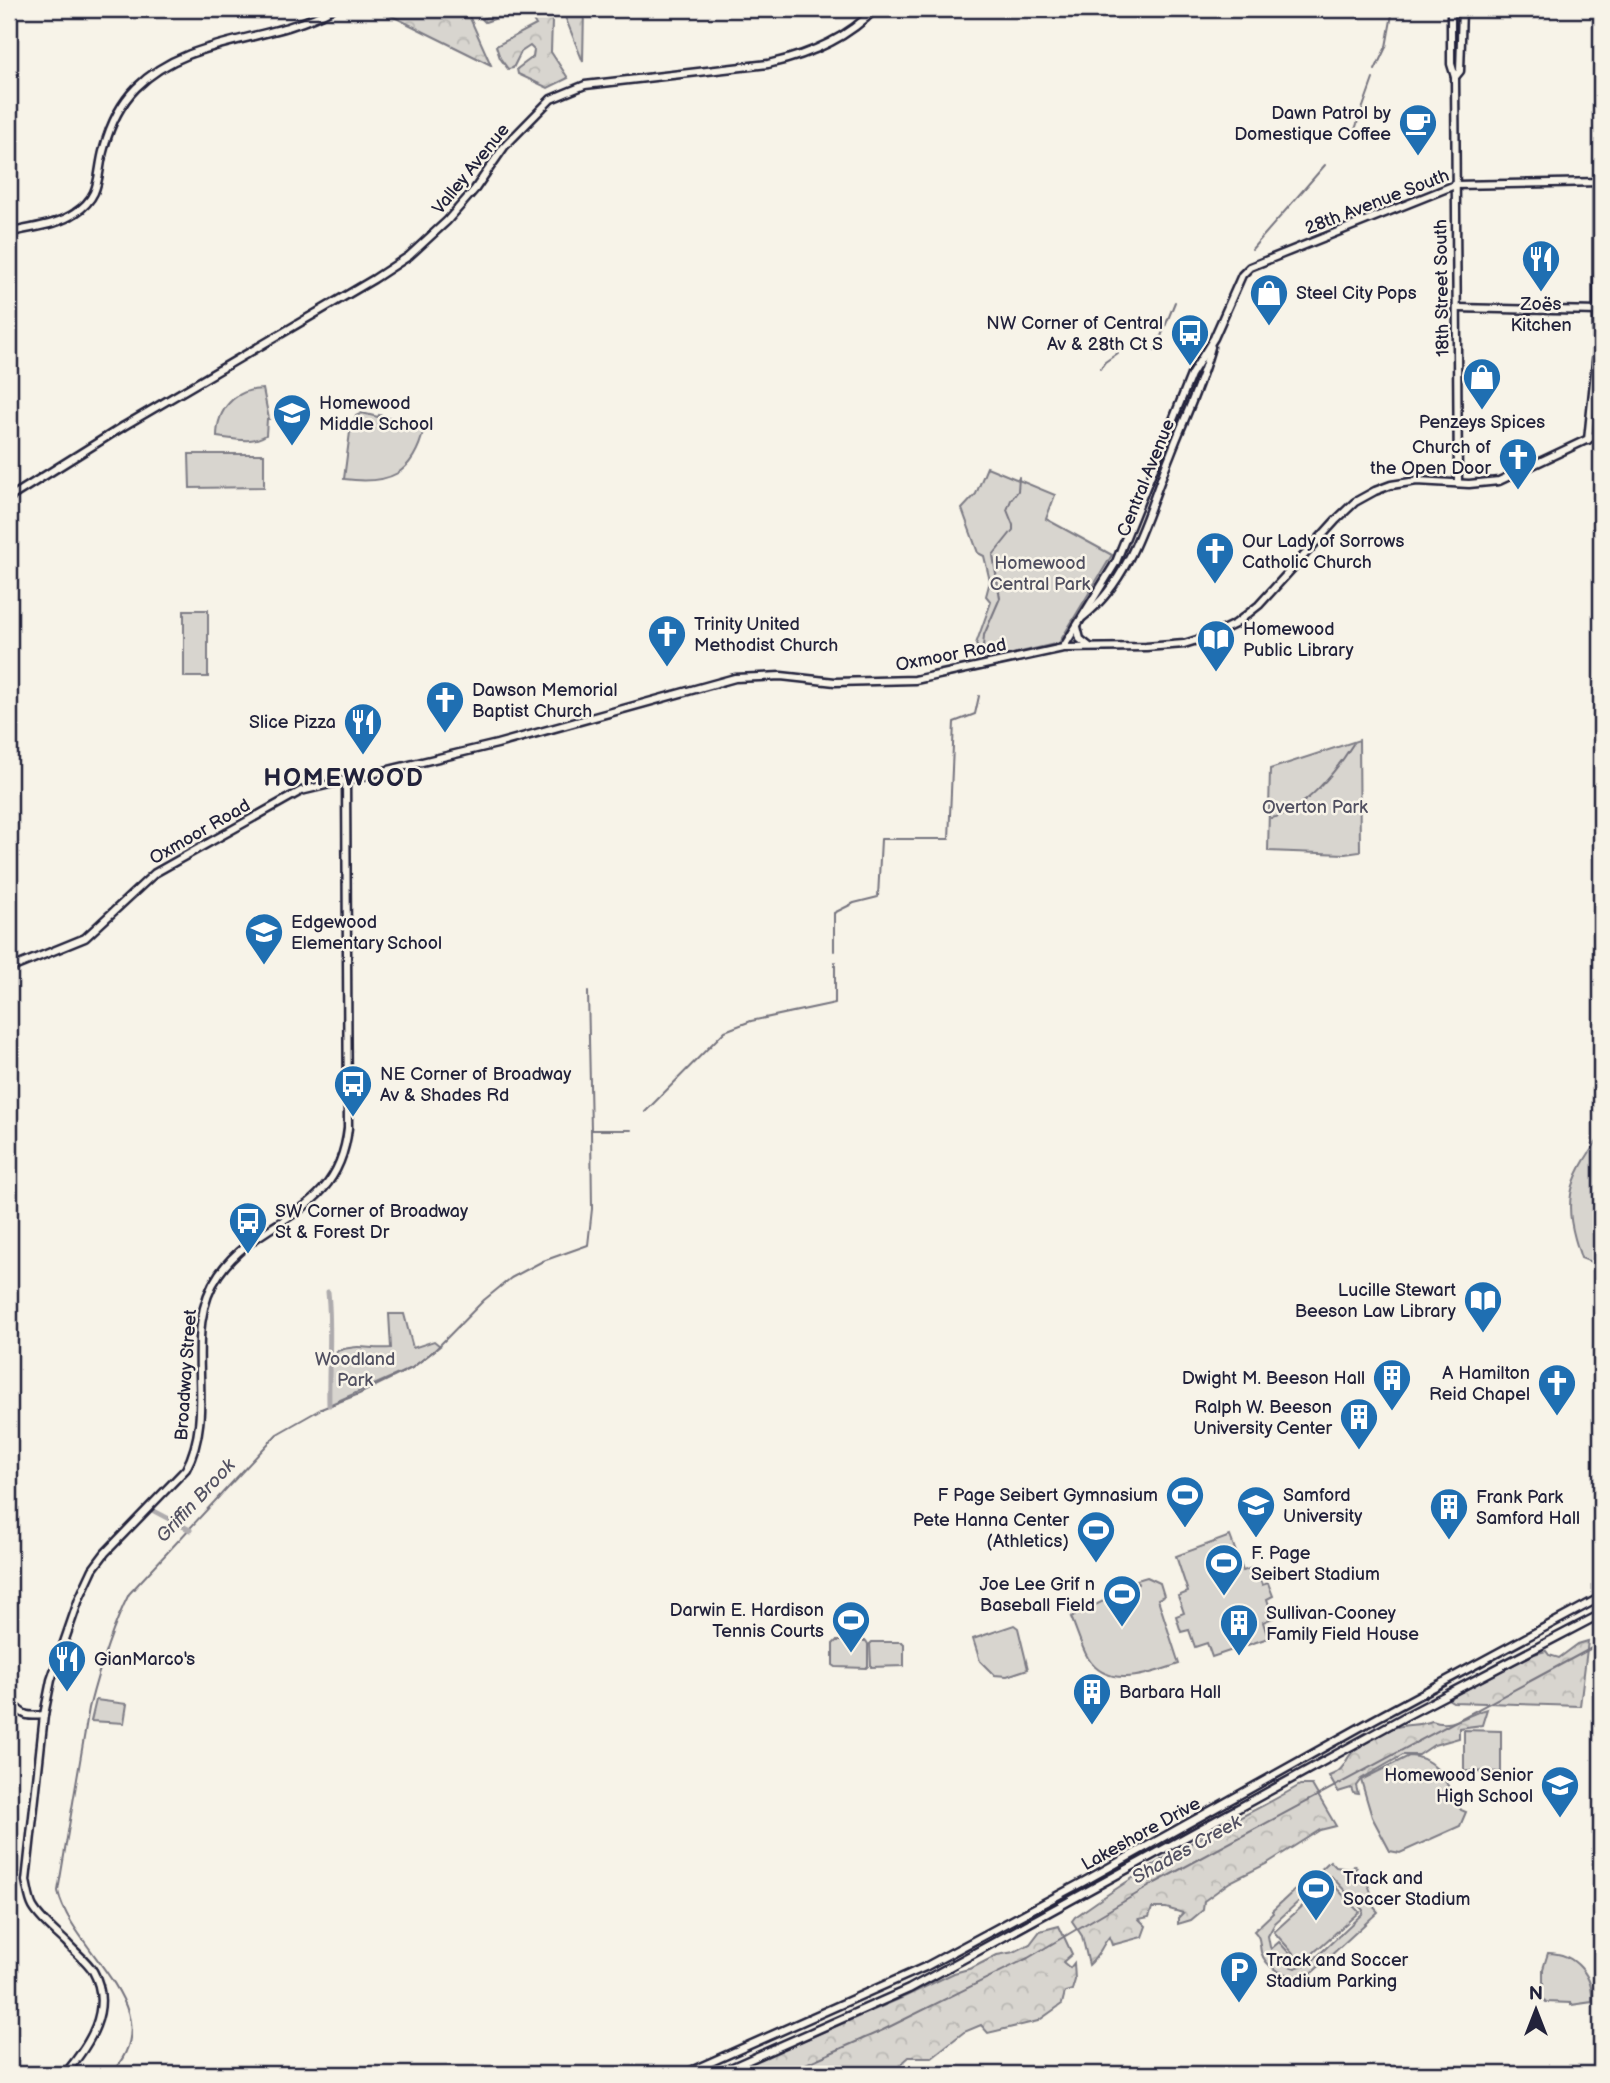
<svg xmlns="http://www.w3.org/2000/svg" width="1610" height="2083" viewBox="0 0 1610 2083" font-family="'Balsamiq Sans',sans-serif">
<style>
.forest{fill:url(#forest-crowns);stroke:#7d7c85;stroke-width:2}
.park{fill:#d8d5cf;stroke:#7d7c85;stroke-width:2;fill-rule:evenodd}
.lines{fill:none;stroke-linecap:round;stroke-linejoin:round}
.stream{stroke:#76747f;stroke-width:2}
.canal{stroke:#aeabad;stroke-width:5}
.secondary-casing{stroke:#22223b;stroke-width:11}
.secondary{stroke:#f7f3e8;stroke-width:6}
.labels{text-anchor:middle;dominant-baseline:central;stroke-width:5;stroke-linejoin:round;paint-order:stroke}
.poi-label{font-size:18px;fill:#22223b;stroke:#f7f3e8;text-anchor:start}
.street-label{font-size:18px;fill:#22223b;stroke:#f7f3e8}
.park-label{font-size:18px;fill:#504f60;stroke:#f7f3e8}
.water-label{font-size:19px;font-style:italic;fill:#535263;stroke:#f7f3e8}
.district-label{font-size:24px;font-weight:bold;letter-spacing:2px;fill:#22223b;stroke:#f7f3e8}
</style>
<defs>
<pattern id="forest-crowns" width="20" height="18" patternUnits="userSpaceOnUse" patternTransform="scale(1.75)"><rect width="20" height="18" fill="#d8d5cf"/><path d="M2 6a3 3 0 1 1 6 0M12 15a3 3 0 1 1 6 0" fill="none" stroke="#b9b7b3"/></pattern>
</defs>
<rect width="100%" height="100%" fill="#f7f3e8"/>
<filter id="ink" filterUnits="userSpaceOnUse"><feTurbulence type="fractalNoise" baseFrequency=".0143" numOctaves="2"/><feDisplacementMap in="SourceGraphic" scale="14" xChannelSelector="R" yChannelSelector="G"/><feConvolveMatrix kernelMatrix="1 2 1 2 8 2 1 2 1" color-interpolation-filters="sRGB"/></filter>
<g filter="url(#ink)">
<g class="forest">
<polygon points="391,9 466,9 491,65 388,14"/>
<polygon points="503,9 550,9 552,21 551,52 568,78 548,88 518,74 517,69 533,57 534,50 530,46 521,52 513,68 508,69 500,58 496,46 536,25 529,13 503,16 485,22 482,19"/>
<polygon points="562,9 584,9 583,62"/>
<polygon points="1588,1641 1580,1706 1453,1702 1448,1699 1534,1654 1546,1651 1549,1655 1559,1658 1578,1644"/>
<path d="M1487,1709l-5,16 -23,3v10l-25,7 -15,10h-16l-42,24 -5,7 2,8 -5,-1 -2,-5 -13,4 -9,-16c19,-7 14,-17 26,-26 10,-7 23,-15 34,-20 14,-8 29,-3 43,-9 21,8 35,-7 55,-12z"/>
<path d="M1300,1785h12l24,41 -16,4 -54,34 -36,18 -26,19 -1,9 -12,10 -13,4v-6l5,-5 -17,-5h-14l-3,9 -10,2 7,7 -4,11 -30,8 -3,-8c-8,10 -10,19 -20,28l-7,-29 -10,-15 3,-4c31,-22 63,-43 96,-63 42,-24 87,-44 129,-69z"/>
<polygon points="1059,1926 1072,1954 1063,1962 1070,1968 1074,1963 1075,1980 1072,1990 1065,1992 1062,2004 1038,2021 988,2033 981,2025 964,2032 932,2057 909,2057 890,2074 726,2074 906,1996 954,1973 972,1968 997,1955 1014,1952 1030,1944 1040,1931"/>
</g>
<g class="park">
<path d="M263,389l6,30h-2l-1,16c-14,9 -32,4 -49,2 0,-28 18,-48 46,-48z"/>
<path d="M362,413l16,4 1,-2 45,14c-11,46 -35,56 -80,50l6,-47 3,-1 3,-15z"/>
<polygon points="189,454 264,454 264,487 190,488"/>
<polygon points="987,467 1055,495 1046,519 1112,555 1059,643 983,661 976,644 991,602 986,596 990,581 984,556 978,553 962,509 976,494"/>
<rect x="184" y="610" width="24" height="67"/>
<polygon points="1359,740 1360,852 1345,854 1268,851 1270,769"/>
<path d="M1601,1136v130l-20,-8c-19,-55 -14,-76 20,-122z"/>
<path d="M389,1314h15l9,34 21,-7 6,5 -28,22 -83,37 -1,-31 9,-23c22,-8 32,-1 54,-3z"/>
<polygon points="1230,1536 1243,1571 1255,1567 1262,1585 1268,1583 1273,1596 1267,1599 1273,1618 1263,1622 1268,1638 1212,1657 1207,1643 1195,1647 1189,1630 1181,1632 1176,1616 1184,1613 1178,1596 1188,1592 1176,1556"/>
<path d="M1147,1577l13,6 4,13 -6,3 21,65c-28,9 -71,27 -91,-6 -7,-12 -11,-27 -17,-41l67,-33 -1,-4z"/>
<polygon points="1014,1625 1018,1628 1028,1669 1007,1676 994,1675 980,1661 973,1639"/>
<polygon points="836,1641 866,1641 868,1644 868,1666 866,1668 836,1667 833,1665 833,1644"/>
<polygon points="872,1642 902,1642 904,1644 904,1666 871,1667 870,1644"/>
<polygon points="96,1700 127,1704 124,1723 91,1721"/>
<polygon points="1464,1730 1501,1731 1501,1772 1464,1771"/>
<path d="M1409,1756c30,0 39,32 52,54l5,2 -6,14 -60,27 -10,-2 -18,-34 -11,-37z"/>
<path d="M1330,1861l6,6 15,2 3,-4 3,2 -3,4c13,8 19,19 18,34l6,7 -76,70 -5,-6c-15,-1 -31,-8 -36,-24 -2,-10 0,-14 -7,-21l19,-18 -1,-2 38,-35 2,2zM1331,1876l32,34 -1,4 -52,49 -15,5 -6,-2 4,-6 -2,-2 -5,6 -4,-2 8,-8 -11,-12 -8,7 -1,-2 -2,-11 7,-13 46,-42z"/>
<polygon points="1330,1881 1359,1912 1302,1963 1274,1932"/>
<path d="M1548,1953c27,0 46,23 44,49l-21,3v-2l-25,-1 -3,-4v-29z"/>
</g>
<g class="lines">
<g class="stream">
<polyline points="1375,70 1386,47 1393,9"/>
<polyline points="1353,135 1373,79"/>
<polyline points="1252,249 1325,165"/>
<polyline points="1155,351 1175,302"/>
<polyline points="1100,369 1105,362 1118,353"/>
<polyline points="983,648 984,635 1000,598 993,555 1013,530 1013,525 1007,510 1011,500 1018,491 1019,477"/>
<path d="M1271,818c32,-5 66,-48 82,-74"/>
<polyline points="834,951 834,913 854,903 878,897 881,839 949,839 954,722 975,714 979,696"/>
<polyline points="588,992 591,1130"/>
<polyline points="645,1112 725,1031 751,1021 835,1003 835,962"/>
<path d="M110,2074c64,-64 -39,-122 -52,-183l31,-183c10,-39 22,-78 40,-114l148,-160 44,-25 38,-15 53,-26 23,-18 49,-50 27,-22 32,-17 45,-16 4,-36 -1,-79h40"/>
<polyline points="783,2074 883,2030 1028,1958 1155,1883 1601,1643"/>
</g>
<g class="canal">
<path d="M328,1292c4,38 0,76 1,113"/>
<polyline points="154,1511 190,1530"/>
</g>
<g class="secondary-casing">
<g id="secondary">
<polyline points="1451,9 1451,64 1455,77 1458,483"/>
<polyline points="1455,77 1460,71 1462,9"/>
<path d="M9,233c21,-6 47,-7 66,-20 28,-18 21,-38 29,-65 6,-22 16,-44 32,-60 53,-53 133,-44 196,-79"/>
<polyline points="1457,308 1599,311"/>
<polyline points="1588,440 1597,352 1597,182"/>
<path d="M9,498l115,-72 250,-147 35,-23 38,-35 28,-32 29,-42 47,-48 34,-14 183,-21c40,-9 79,-25 107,-55"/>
<path d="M1083,617c50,-39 65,-108 88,-164 14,-36 30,-69 40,-106"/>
<polyline points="1077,627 1080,639 1090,647"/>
<polyline points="1063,648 1116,562 1191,375 1214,338 1242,275 1250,267 1455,185 1601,182"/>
<polyline points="9,969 85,938 155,873 301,791 497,744 735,678 781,676 835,682 915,680 1063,648 1146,647 1184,644 1210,636 1235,624 1259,605 1336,520 1355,502 1375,491 1391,485 1417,481 1469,484 1499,481 1601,433"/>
<path d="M9,1702c16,12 12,15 35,13"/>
<path d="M65,2074c24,-29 49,-65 28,-103 -6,-10 -18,-19 -26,-28 -11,-11 -26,-22 -34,-36 -4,-7 -5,-18 -7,-26l18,-166 7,-35 28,-81 14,-30 12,-16 81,-84c33,-61 -7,-138 33,-195 43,-61 119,-55 129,-146l-2,-349"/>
<polyline points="684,2074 925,1967 1083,1882 1373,1720 1601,1597"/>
<polyline points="717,2074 909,1989 1406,1716 1601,1614"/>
</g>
</g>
<use href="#secondary" class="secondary"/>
</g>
</g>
<defs>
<g id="cafe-pin" transform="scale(2.0125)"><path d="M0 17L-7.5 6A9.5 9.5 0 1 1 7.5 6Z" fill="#1f6fb2" stroke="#f7f3e8"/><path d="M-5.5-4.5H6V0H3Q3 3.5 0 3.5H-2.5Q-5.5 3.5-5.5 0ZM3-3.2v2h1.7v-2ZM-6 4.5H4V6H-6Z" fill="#fff"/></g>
<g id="restaurant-pin" transform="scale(2.0125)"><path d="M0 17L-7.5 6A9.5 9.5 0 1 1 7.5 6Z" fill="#1f6fb2" stroke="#f7f3e8"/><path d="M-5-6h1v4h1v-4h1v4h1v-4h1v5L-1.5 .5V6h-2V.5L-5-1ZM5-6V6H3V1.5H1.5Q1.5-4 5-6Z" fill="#fff"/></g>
<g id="shop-pin" transform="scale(2.0125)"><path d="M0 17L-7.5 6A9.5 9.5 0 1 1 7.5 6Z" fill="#1f6fb2" stroke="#f7f3e8"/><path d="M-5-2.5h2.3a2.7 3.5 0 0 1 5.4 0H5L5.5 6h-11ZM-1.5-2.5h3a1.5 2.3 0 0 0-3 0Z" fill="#fff"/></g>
<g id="bus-pin" transform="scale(2.0125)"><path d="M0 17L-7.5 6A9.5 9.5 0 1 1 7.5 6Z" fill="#1f6fb2" stroke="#f7f3e8"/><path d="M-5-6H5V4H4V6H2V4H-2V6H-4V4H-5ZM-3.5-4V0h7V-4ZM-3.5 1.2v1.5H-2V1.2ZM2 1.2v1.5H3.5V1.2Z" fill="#fff"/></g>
<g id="school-pin" transform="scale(2.0125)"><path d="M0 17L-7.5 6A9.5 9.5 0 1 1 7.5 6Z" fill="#1f6fb2" stroke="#f7f3e8"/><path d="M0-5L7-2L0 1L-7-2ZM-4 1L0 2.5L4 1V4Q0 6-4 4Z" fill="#fff"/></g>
<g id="church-pin" transform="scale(2.0125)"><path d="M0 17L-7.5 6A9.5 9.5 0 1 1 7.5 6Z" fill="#1f6fb2" stroke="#f7f3e8"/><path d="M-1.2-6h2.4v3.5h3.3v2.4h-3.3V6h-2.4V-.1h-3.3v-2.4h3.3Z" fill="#fff"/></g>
<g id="library-pin" transform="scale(2.0125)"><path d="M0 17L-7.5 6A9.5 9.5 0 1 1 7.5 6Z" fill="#1f6fb2" stroke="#f7f3e8"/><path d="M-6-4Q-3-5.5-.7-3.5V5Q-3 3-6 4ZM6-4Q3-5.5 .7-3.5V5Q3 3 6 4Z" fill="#fff"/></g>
<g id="building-pin" transform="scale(2.0125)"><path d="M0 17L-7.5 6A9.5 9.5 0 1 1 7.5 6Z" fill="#1f6fb2" stroke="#f7f3e8"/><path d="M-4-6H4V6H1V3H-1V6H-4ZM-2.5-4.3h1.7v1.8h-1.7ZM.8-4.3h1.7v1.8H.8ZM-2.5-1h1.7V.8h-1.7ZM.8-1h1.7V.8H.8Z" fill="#fff"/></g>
<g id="stadium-pin" transform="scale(2.0125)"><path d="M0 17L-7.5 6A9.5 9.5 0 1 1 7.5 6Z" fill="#1f6fb2" stroke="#f7f3e8"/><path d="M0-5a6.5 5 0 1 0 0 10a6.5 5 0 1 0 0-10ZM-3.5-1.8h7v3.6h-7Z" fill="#fff"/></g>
<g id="university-pin" transform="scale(2.0125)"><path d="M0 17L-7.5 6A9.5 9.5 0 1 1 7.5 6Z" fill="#1f6fb2" stroke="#f7f3e8"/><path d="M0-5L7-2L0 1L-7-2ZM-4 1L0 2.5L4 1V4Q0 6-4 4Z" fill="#fff"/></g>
<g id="parking-pin" transform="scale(2.0125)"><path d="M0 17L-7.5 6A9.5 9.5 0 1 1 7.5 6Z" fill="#1f6fb2" stroke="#f7f3e8"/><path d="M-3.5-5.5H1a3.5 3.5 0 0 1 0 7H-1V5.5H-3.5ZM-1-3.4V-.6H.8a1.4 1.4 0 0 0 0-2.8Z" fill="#fff"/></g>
</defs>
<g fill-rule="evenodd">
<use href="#cafe-pin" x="1418" y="123"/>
<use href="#restaurant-pin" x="1541" y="259"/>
<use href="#shop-pin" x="1269" y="293"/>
<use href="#bus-pin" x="1190" y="333"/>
<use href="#shop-pin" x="1482" y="377"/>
<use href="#school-pin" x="292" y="413"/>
<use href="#church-pin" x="1518" y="457"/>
<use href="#church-pin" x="1215" y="551"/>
<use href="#church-pin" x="667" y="634"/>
<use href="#library-pin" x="1216" y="639"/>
<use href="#church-pin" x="445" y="700"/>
<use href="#restaurant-pin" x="363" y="722"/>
<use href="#school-pin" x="264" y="932"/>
<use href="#bus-pin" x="353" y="1084"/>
<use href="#bus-pin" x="248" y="1221"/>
<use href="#library-pin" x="1483" y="1300"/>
<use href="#building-pin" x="1392" y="1378"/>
<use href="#church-pin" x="1557" y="1383"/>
<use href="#building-pin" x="1359" y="1417"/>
<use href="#stadium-pin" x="1185" y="1495"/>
<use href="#university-pin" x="1256" y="1505"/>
<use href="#building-pin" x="1449" y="1507"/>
<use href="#stadium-pin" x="1096" y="1530"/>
<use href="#stadium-pin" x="1224" y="1563"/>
<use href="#stadium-pin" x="1122" y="1594"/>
<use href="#stadium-pin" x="851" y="1620"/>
<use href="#building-pin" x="1239" y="1623"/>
<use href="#restaurant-pin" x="67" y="1659"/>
<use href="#building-pin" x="1092" y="1692"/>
<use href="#school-pin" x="1560" y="1785"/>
<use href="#stadium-pin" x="1316" y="1888"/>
<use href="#parking-pin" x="1239" y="1970"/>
</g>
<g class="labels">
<g class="poi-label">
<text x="1391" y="113" text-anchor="end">Dawn Patrol by<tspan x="1391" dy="21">Domestique Coffee</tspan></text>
<text x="1296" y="293">Steel City Pops</text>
<text x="1541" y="304" text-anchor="middle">Zoës<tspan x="1541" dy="21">Kitchen</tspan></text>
<text x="1163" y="323" text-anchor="end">NW Corner of Central<tspan x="1163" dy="21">Av &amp; 28th Ct S</tspan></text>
<text x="319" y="403">Homewood<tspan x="319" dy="21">Middle School</tspan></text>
<text x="1482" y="422" text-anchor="middle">Penzeys Spices</text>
<text x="1491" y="447" text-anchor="end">Church of<tspan x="1491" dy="21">the Open Door</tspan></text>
<text x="1242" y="541">Our Lady of Sorrows<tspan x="1242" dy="21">Catholic Church</tspan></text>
<text x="694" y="624">Trinity United<tspan x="694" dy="21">Methodist Church</tspan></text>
<text x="1243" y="629">Homewood<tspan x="1243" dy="21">Public Library</tspan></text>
<text x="472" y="690">Dawson Memorial<tspan x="472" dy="21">Baptist Church</tspan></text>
<text x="336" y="722" text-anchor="end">Slice Pizza</text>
<text x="291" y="922">Edgewood<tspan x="291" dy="21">Elementary School</tspan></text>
<text x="380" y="1074">NE Corner of Broadway<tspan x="380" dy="21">Av &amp; Shades Rd</tspan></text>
<text x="275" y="1211">SW Corner of Broadway<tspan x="275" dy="21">St &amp; Forest Dr</tspan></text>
<text x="1456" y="1290" text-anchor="end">Lucille Stewart<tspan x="1456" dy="21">Beeson Law Library</tspan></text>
<text x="1530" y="1373" text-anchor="end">A Hamilton<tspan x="1530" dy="21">Reid Chapel</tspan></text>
<text x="1365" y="1378" text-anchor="end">Dwight M. Beeson Hall</text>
<text x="1332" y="1407" text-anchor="end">Ralph W. Beeson<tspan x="1332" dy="21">University Center</tspan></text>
<text x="1158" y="1495" text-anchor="end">F Page Seibert Gymnasium</text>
<text x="1283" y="1495">Samford<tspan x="1283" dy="21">University</tspan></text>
<text x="1476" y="1497">Frank Park<tspan x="1476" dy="21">Samford Hall</tspan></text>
<text x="1069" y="1520" text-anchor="end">Pete Hanna Center<tspan x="1069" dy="21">(Athletics)</tspan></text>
<text x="1251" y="1553">F. Page<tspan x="1251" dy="21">Seibert Stadium</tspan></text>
<text x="1095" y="1584" text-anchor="end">Joe Lee Grif n<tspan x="1095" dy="21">Baseball Field</tspan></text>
<text x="824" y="1610" text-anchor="end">Darwin E. Hardison<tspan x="824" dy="21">Tennis Courts</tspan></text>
<text x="1266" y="1613">Sullivan-Cooney<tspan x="1266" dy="21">Family Field House</tspan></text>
<text x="94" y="1659">GianMarco's</text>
<text x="1119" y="1692">Barbara Hall</text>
<text x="1533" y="1775" text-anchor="end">Homewood Senior<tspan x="1533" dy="21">High School</tspan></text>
<text x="1343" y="1878">Track and<tspan x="1343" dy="21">Soccer Stadium</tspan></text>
<text x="1266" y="1960">Track and Soccer<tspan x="1266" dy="21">Stadium Parking</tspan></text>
</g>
<g class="street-label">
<text transform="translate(471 169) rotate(-51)">Valley Avenue</text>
<text transform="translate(1377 202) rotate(-21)">28th Avenue South</text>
<text transform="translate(1442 288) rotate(-91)">18th Street South</text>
<text transform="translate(1146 478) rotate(-68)">Central Avenue</text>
<text transform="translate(951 655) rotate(-11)">Oxmoor Road</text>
<text transform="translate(200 832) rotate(-30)">Oxmoor Road</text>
<text transform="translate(186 1375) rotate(-86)">Broadway Street</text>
<text transform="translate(1141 1834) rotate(-29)">Lakeshore Drive</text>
</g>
<g class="park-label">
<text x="1040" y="563">Homewood<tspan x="1040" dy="21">Central Park</tspan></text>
<text x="1315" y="807">Overton Park</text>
<text x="355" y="1359">Woodland<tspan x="355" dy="21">Park</tspan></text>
</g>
<g class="water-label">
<text transform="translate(196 1501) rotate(-47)">Griffin Brook</text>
<text transform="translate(1187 1850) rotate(-29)">Shades Creek</text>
</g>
<g class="district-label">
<text x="344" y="778">HOMEWOOD</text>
</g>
</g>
<rect width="1610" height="2083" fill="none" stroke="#f7f3e8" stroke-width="35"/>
<rect x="18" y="18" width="1575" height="2048" fill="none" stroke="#22223b" stroke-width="2.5" filter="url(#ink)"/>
<g transform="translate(1536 2010)" stroke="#f7f3e8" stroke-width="5" paint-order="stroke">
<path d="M0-5L12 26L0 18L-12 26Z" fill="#22223b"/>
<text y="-10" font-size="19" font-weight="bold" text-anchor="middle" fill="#22223b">N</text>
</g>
</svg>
